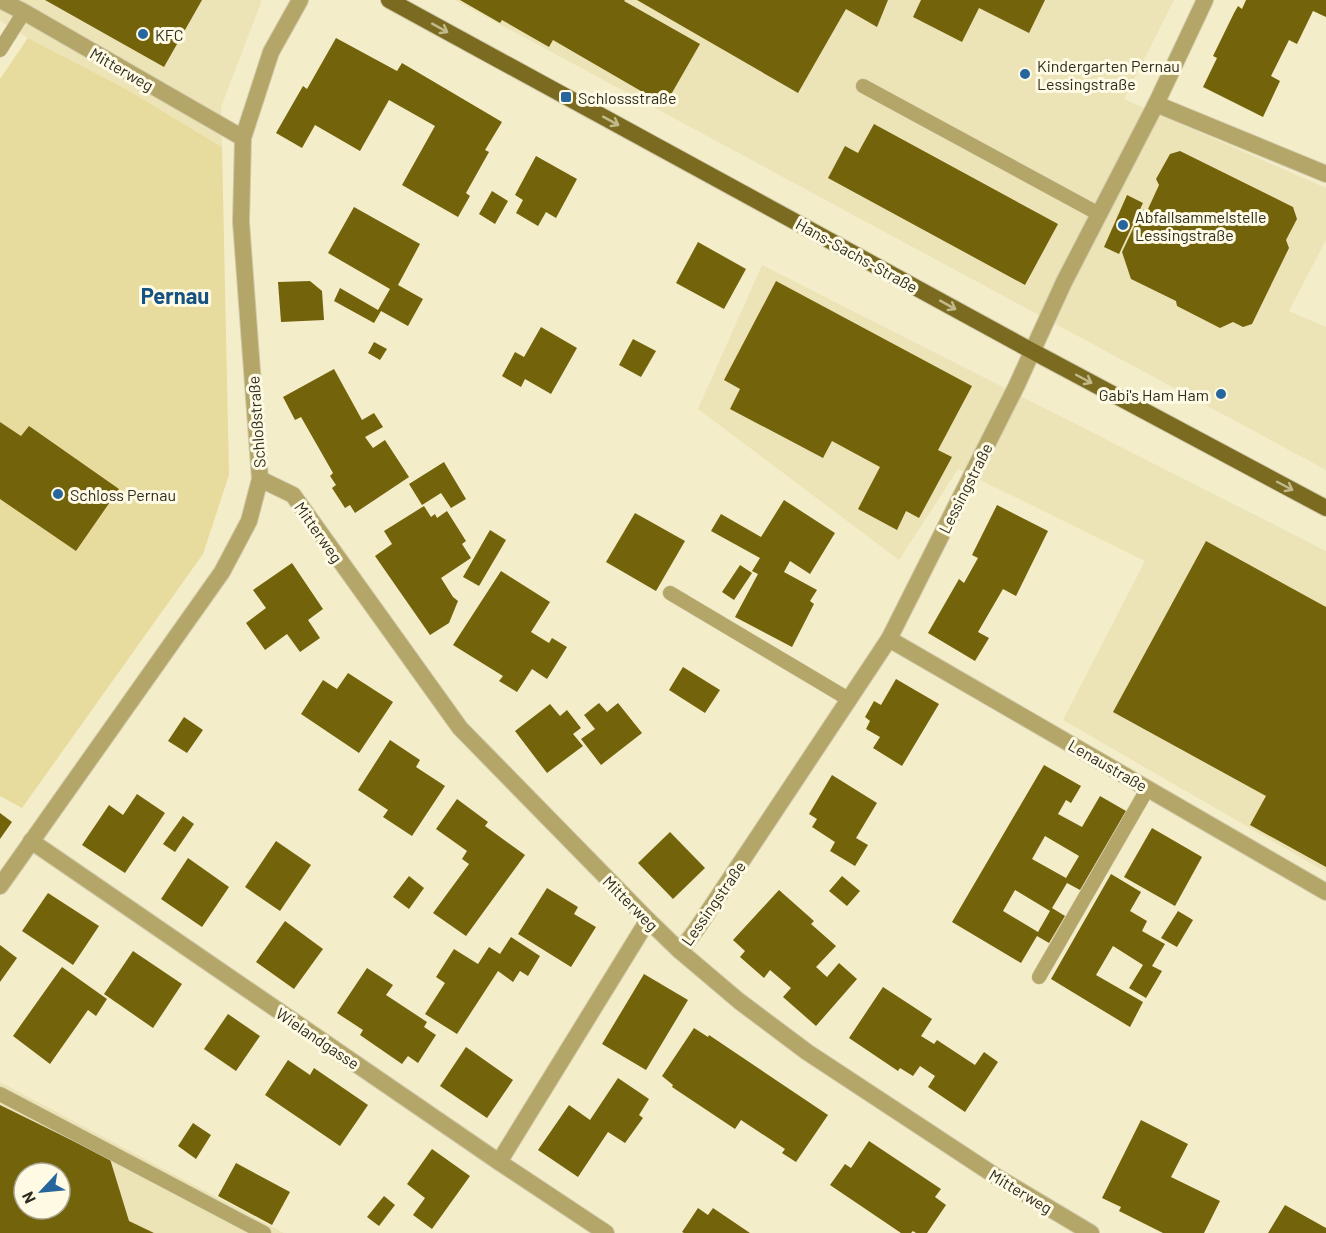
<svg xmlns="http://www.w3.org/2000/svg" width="1326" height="1233" viewBox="0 0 1326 1233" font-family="Barlow,sans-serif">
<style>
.built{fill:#ece3b7;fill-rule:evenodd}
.green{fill:#e8db9e}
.building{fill:#73640c;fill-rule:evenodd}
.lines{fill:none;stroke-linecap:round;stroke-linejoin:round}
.service-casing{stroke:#d1caaa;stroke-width:15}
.minor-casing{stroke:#d1caaa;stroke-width:18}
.primary-casing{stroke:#d1caaa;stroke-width:18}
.service{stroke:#b3a668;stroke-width:14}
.minor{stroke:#b3a668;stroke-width:16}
.primary{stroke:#7a6b20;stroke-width:16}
.oneway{stroke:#c3ba8c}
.poi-dot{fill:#26669c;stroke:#fefae4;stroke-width:2}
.labels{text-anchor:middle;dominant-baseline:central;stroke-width:6;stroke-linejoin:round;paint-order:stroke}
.poi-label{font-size:16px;fill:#2f2c1f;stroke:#fefae4;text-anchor:start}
.street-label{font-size:16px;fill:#2f2c1f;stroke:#fefae4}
.district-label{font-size:22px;font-weight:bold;fill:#165282;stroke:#fefae4}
</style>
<rect width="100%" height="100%" fill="#f4edc9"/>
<g class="built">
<polygon points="0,0 262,0 221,107 222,147 126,89 28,38 0,21"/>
<polygon points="455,0 1174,0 1124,99 1326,188 1326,240 1289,311 1326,327 1326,470"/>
<polygon points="762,265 1326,551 1326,872 1063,720 1145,561 958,469 899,560 698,409"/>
<path d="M0,1082l284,151h-284zM24,1173h36v36h-36z"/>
</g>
<polygon class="green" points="28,38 126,89 222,147 229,475 203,554 22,808 0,796 0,79"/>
<g class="building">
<polygon points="45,0 202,0 164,67"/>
<polygon points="460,0 625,0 624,1 700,44 665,105 553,40 549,47 502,20 500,23"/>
<polygon points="637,0 888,0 877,27 846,9 798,93"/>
<polygon points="921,0 1045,0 1029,33 979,8 962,42 913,17"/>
<polygon points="1246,0 1326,0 1326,17 1313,11 1297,44 1289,40 1271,76 1280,81 1263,117 1203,87 1217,58 1213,56 1234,13 1238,6 1242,9"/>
<polygon points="336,38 397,71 402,63 502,122 485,150 489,152 466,193 470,196 458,217 402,185 435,126 389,100 360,151 315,125 302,148 276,133 303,86 307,89"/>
<polygon points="874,124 1058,224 1025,285 828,178 845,146 858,153"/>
<polygon points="1180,151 1293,207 1297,219 1286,240 1289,248 1252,324 1243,327 1233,322 1220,328 1177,306 1176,301 1131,279 1122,252 1142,210 1148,209 1159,185 1156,179 1170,154"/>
<polygon points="536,156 577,179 556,218 546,212 538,226 516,213 523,200 515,195"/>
<polygon points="492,191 508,201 495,224 479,214"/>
<polygon points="1127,195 1143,203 1119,254 1104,247"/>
<polygon points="354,207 420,244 398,285 423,299 408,326 381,311 374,323 334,301 340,288 378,310 390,289 328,253"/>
<polygon points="698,242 746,269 724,309 676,283"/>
<polygon points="310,281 322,291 324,320 281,322 278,282"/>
<polygon points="776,281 972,386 938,450 952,457 919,518 906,511 897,530 858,509 880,467 832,441 823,458 730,409 740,389 724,380"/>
<polygon points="541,327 577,348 551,394 525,379 521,387 502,376 515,352 524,357"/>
<polygon points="633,339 656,351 641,377 619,365"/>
<polygon points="374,342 387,349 380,360 368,353"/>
<polygon points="334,369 362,420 374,413 383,427 365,437 373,448 385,440 409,477 355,513 350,505 345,508 332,488 336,485 330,476 333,473 301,417 295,420 283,397"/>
<polygon points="0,422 21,436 29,426 119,489 76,551 0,499"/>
<polygon points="444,462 466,499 451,508 441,493 422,505 409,484"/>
<polygon points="784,500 835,533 810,574 790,561 784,572 817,590 810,601 814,604 792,647 735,617 758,574 752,571 760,558 711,531 721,514 761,537"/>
<polygon points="997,505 1048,531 1016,596 1003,589 978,632 989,638 975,661 928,633 959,579 964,583 978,558 972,555"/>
<polygon points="424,506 431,517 435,514 437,518 447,511 466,541 462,544 471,558 441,578 453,597 458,601 449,623 430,635 375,556 392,544 384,531"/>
<polygon points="635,513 685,541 656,591 606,562"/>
<polygon points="490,530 506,540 479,586 463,577"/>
<polygon points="1206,541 1326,607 1326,867 1250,825 1266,796 1113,712"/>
<polygon points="292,563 323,609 308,620 320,638 300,652 287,634 265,650 246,623 266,608 253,590"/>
<polygon points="740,565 752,573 734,600 722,592"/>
<polygon points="501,571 550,602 531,632 549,643 552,638 567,647 547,679 532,669 517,692 499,681 503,676 453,645"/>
<polygon points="683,667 720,690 705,713 669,690"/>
<polygon points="348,673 393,702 359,753 301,714 323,680 337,689"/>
<polygon points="896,679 939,704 902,766 873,748 880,737 866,729 870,721 865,717 874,701 881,705"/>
<polygon points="599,703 607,712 618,703 642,733 601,765 581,739 595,729 584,715"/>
<polygon points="550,704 560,716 567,710 581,728 573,734 583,746 547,773 515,731"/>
<polygon points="184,717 203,730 187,753 168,741"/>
<polygon points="390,740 420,760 416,767 445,786 412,836 383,817 388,810 358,790"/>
<path d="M1044,765l37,21 -10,17 -5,-3 -8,14 24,13 18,-31 26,15 -46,79 -13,-7 -15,25 13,8 -16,27 -12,-7 -16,27 -69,-41zM1045,836l34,20 -13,22 -34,-19zM1015,890l35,21 -12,21 -35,-21z"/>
<polygon points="832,775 877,803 856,838 868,845 855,866 830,851 835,842 812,827 817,819 809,814"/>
<polygon points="137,794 165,813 125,873 82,845 109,805 123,815"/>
<polygon points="457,799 488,822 485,826 525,855 466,936 433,913 469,864 462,859 467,851 436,829"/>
<polygon points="0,813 12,822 0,839"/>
<polygon points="183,816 194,824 175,852 163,844"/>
<polygon points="1152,828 1202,857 1175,906 1124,877"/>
<polygon points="670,832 705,868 673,899 638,863"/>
<polygon points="276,841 311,865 280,911 245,887"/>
<polygon points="188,858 229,887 202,927 161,899"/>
<polygon points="1111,874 1141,892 1130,911 1147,921 1142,931 1165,944 1152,966 1162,971 1146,998 1129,988 1143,965 1113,946 1096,975 1143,1002 1130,1027 1051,979"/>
<polygon points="409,876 424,888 409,909 393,897"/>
<polygon points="842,876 860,891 847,906 829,891"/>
<polygon points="547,888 578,907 574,914 596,927 571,967 518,934"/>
<polygon points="779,890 814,921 811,924 836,946 816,967 827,977 839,963 857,979 816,1026 783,997 791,988 770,970 764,978 740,957 745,951 733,940"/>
<polygon points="48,893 99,926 73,965 22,931"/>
<polygon points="1178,911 1193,920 1177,947 1161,938"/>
<polygon points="285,921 323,949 294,989 256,962"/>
<polygon points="511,937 540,956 528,976 520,971 513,982 498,971 457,1034 425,1014 445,983 436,977 454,949 478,964 489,947 500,954"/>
<polygon points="0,945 17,958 0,982"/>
<polygon points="133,951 182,984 153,1028 104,994"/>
<polygon points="62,967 107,999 96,1016 88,1010 50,1064 13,1036"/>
<polygon points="367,968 393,985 386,995 427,1022 424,1027 436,1035 418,1063 408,1056 402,1064 360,1035 363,1030 337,1013"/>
<polygon points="644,974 688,1000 646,1070 602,1044"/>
<polygon points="883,987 932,1019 921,1036 934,1044 937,1040 975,1065 984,1052 998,1062 965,1112 928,1087 935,1076 920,1066 913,1076 900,1068 898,1071 849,1038"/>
<polygon points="228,1014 260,1036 236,1071 204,1049"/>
<polygon points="694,1028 708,1037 709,1035 828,1115 796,1162 782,1153 785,1149 741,1120 735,1129 672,1087 673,1085 662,1076"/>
<polygon points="466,1047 513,1080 487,1118 440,1086"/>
<polygon points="288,1060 310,1075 314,1068 368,1105 340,1146 265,1095"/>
<polygon points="618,1078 649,1099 639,1115 643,1118 625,1143 608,1132 578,1177 538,1150 569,1105 590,1120"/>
<path d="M0,1105l110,54 19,62 25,12h-154zM24,1173h36v36h-36z"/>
<polygon points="1141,1120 1188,1144 1171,1177 1220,1201 1204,1233 1163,1233 1119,1211 1121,1207 1102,1198"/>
<polygon points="193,1123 211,1135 196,1159 178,1146"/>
<polygon points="869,1141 941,1189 935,1197 946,1205 927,1233 916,1233 913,1231 911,1233 901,1233 830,1185 845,1164 851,1168"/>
<polygon points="432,1149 470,1176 432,1229 413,1215 425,1198 407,1184"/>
<polygon points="236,1163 290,1192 272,1225 218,1196"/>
<polygon points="384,1196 395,1205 379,1226 367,1217"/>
<polygon points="1285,1205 1326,1228 1326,1233 1268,1233"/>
<polygon points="698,1208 708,1215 713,1208 750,1233 684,1233 682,1232"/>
</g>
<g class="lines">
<g class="service-casing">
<g id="service">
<polyline points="0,50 24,12"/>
<polyline points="863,86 1099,214"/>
<polyline points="670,593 850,700"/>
<polyline points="1039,977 1148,788"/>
<polyline points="0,1094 264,1233"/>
</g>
</g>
<g class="minor-casing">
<g id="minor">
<polyline points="0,0 24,12 243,138"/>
<polyline points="1156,104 1326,174"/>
<polyline points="260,479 293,495 460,728 648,920 680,951 739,1001 807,1052 997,1177 1091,1233"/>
<polyline points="889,639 1326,892"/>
<polyline points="31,841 499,1162 606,1233"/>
<polyline points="0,886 222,572 249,521 260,479 241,222 243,138 271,52 300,0"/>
<polyline points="680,951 696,930 889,639 1016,387 1064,282 1156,104 1205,0"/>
<polyline points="499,1162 648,920"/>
</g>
</g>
<g class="primary-casing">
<polyline id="primary" points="389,0 1032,351 1326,508"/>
</g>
<use href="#service" class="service"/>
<use href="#minor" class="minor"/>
<use href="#primary" class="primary"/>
</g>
<defs><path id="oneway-shaft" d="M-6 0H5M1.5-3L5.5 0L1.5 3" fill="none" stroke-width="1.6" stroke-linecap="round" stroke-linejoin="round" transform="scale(1.5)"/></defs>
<g class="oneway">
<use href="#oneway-shaft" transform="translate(440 28) rotate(29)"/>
<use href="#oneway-shaft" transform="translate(611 121) rotate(29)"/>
<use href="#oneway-shaft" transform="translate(948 305) rotate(29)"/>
<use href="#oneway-shaft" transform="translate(1084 379) rotate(28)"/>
<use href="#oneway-shaft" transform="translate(1285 486) rotate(28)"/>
</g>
<g class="poi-dot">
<circle cx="143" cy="34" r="6"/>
<circle cx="1025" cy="74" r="6"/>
<rect x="560" y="91" width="12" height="12" rx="3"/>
<circle cx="1123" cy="225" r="6"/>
<circle cx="1221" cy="394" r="6"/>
<circle cx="58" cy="494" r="6"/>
</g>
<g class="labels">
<g class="poi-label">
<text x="155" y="34">KFC</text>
<text x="1037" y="65">Kindergarten Pernau<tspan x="1037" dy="18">Lessingstraße</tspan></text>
<text x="578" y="97">Schlossstraße</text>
<text x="1135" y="216">Abfallsammelstelle<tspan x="1135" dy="18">Lessingstraße</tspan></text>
<text x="1209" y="394" text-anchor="end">Gabi's Ham Ham</text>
<text x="70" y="494">Schloss Pernau</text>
</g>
<g class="street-label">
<text transform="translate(122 69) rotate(30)">Mitterweg</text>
<text transform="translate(857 255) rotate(29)">Hans-Sachs-Straße</text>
<text transform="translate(256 422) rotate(-94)">Schloßstraße</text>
<text transform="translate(965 488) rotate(-63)">Lessingstraße</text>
<text transform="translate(319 532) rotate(55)">Mitterweg</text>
<text transform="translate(1108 765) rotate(30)">Lenaustraße</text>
<text transform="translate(631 903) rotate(45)">Mitterweg</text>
<text transform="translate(713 903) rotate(-55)">Lessingstraße</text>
<text transform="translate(318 1038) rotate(34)">Wielandgasse</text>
<text transform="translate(1021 1191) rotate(31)">Mitterweg</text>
</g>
<g class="district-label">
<text x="175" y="295">Pernau</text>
</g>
</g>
<g transform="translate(42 1191) rotate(244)"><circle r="28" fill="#fefae4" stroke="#aba895" stroke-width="1.5"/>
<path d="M0-4.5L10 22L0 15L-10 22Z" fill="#26669c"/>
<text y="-9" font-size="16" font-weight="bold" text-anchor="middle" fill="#2f2c1f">N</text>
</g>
</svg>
